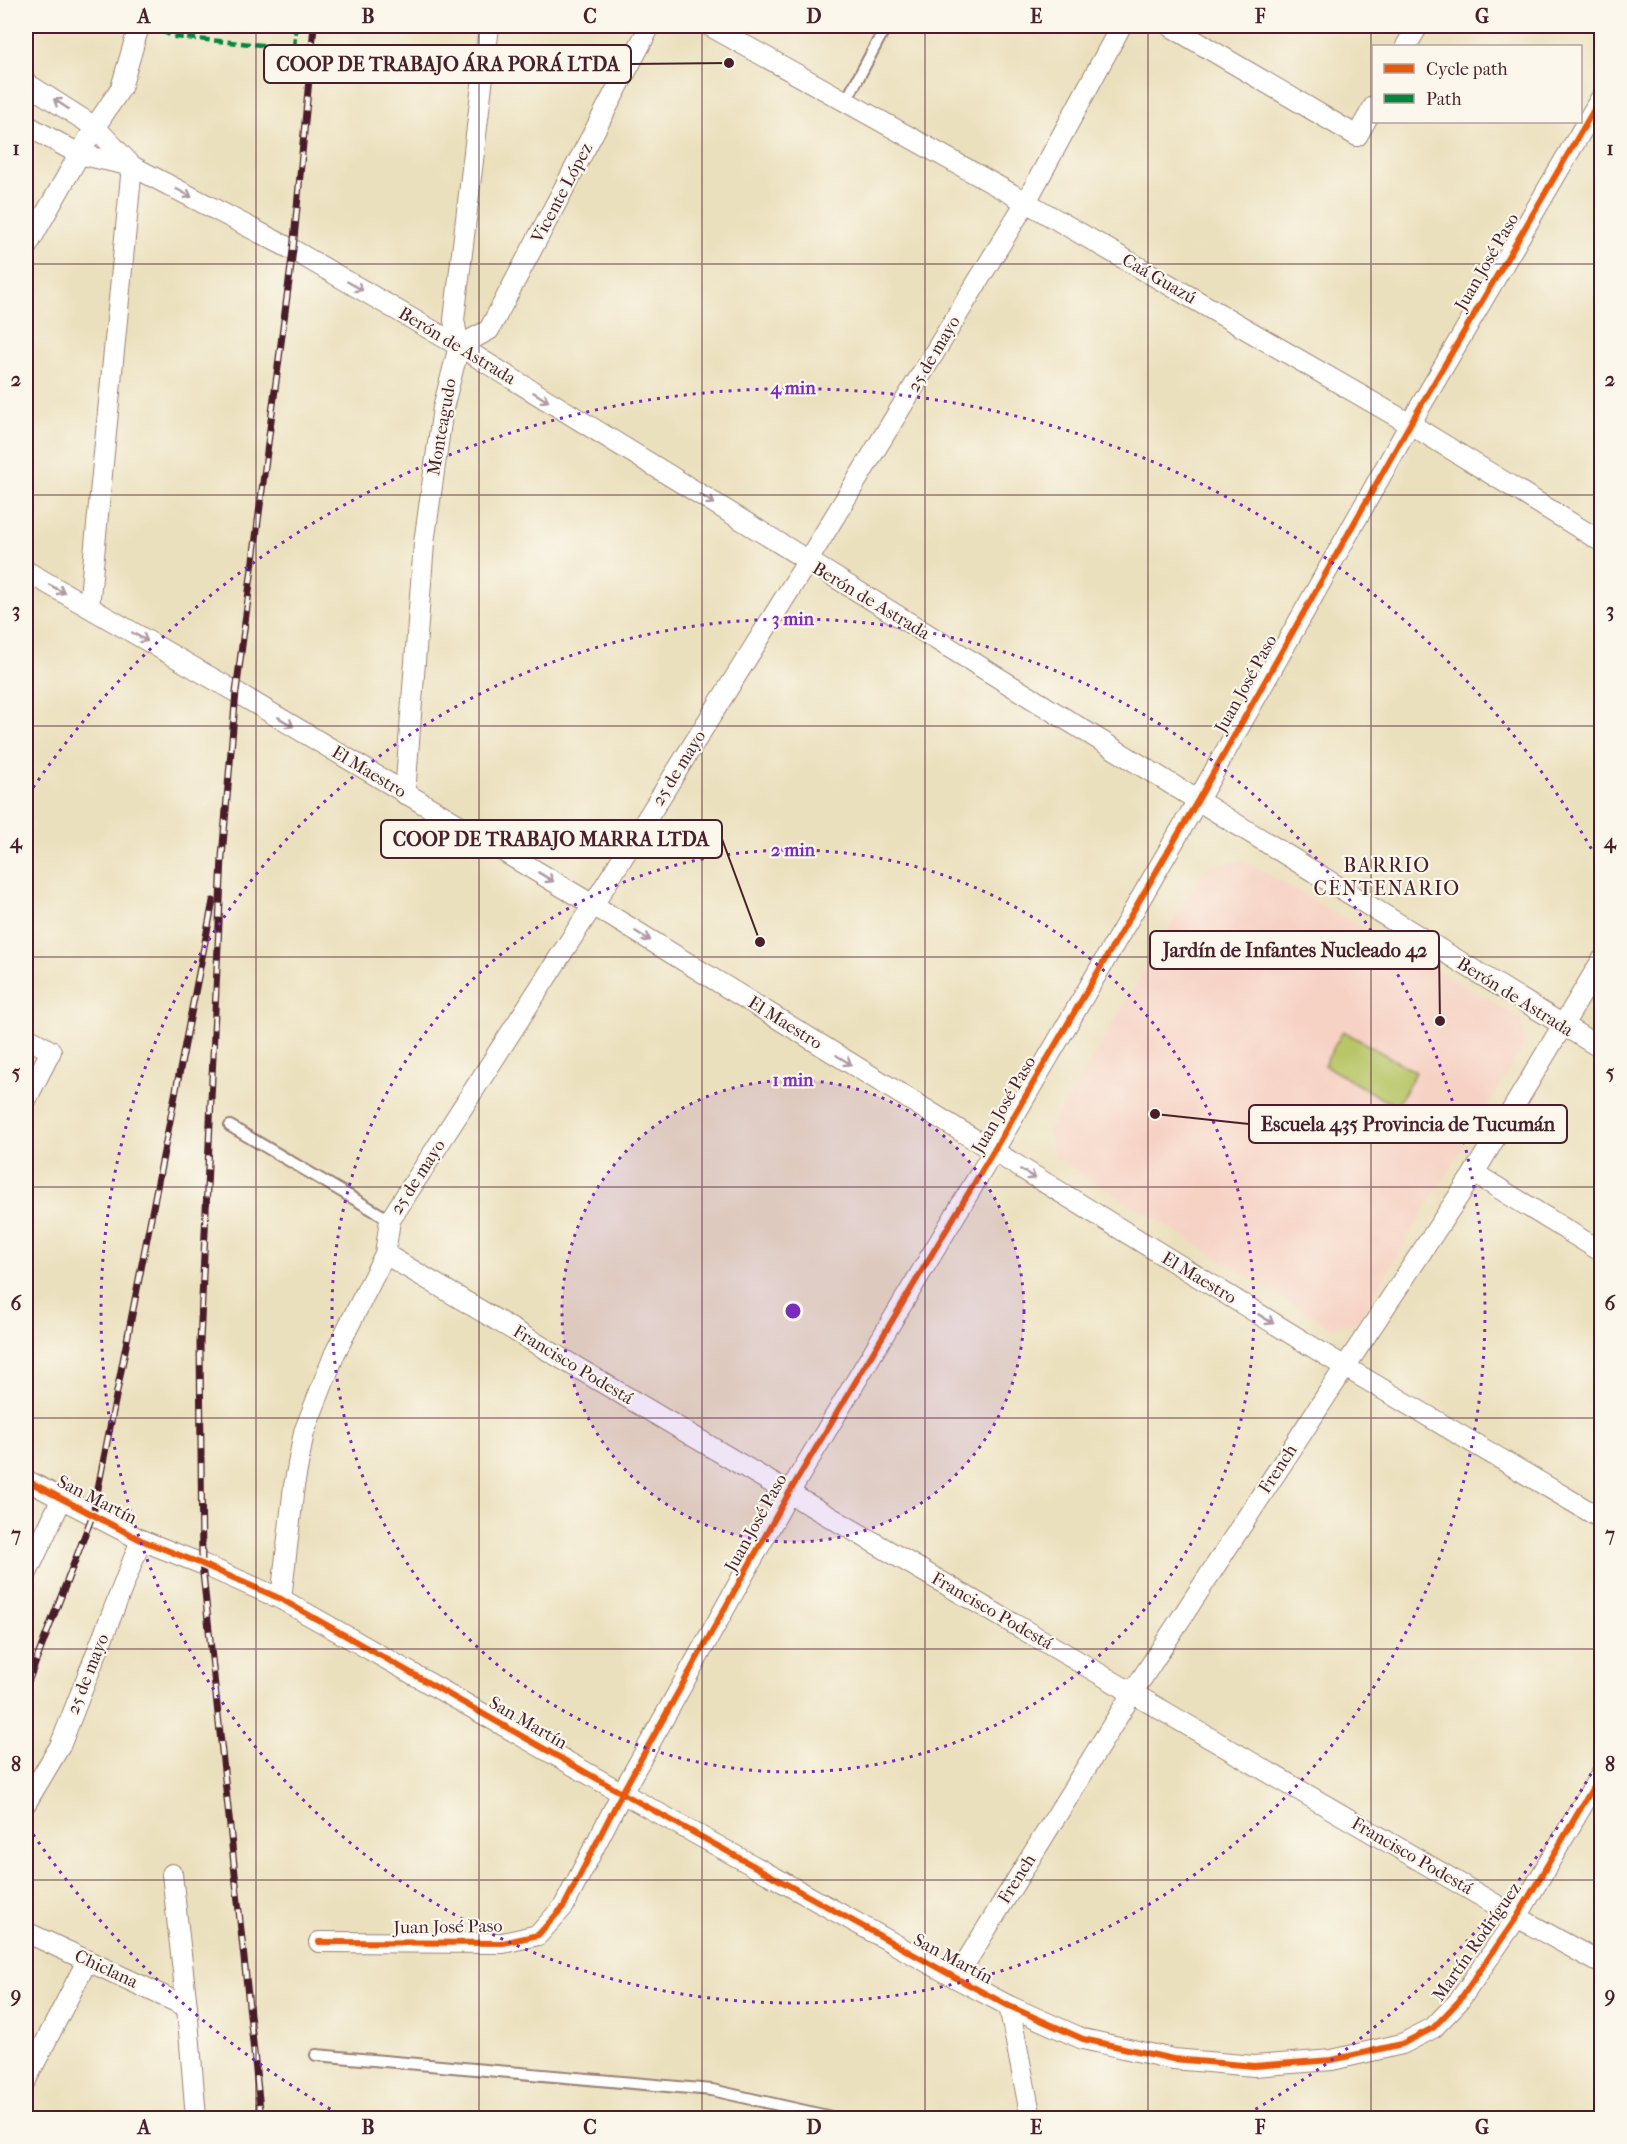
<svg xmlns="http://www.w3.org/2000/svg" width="1627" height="2144" viewBox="0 0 1627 2144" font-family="'IM FELL French Canon',serif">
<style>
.built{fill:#f6d2c4}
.green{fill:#b8c668;stroke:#81724a;stroke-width:1.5}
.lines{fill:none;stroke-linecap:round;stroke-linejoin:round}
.lane-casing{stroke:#9a8074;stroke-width:14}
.street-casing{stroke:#9a8074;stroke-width:22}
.lane{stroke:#fff;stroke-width:10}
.street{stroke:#fff;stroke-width:20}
.rail-casing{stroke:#4a1f2b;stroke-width:7}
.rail{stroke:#fbf7ec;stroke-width:4.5;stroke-dasharray:14;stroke-linecap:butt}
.quiet{stroke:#00873e;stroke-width:4.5;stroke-dasharray:9 4.5;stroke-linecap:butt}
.cycleway-casing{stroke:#fbf7ec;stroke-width:10}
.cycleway{stroke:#e8590c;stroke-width:6}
.oneway{stroke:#ae9aa0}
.grid{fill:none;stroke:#4a1f2b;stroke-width:1.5;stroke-opacity:0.55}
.ring{fill:none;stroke:#7b2cbf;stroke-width:3;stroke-dasharray:3 6}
.labels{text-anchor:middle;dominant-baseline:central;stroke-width:4.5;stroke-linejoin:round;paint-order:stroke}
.street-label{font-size:18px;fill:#4a1f2b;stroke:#fbf7ec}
.neighbourhood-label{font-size:20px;letter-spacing:1.5px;fill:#4a1f2b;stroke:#fbf7ec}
.centre{fill:#7b2cbf;stroke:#fbf7ec;stroke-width:3}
.ring-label{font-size:18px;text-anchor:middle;font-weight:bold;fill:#7b2cbf;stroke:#fbf7ec;stroke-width:4.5;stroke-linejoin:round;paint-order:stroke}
.leader{fill:none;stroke:#4a1f2b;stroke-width:2}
.callout-dot{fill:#4a1f2b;stroke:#fbf7ec;stroke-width:2}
.callout{fill:#fbf7ec;stroke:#4a1f2b;stroke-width:2}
.callout-label{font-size:20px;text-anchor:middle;font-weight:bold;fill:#4a1f2b}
.neatline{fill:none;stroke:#4a1f2b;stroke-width:2}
.grid-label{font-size:20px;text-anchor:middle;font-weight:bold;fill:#4a1f2b}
</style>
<rect width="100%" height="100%" fill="#fbf7ec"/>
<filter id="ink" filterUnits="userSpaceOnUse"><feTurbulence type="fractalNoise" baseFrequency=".0167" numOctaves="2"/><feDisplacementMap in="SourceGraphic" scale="12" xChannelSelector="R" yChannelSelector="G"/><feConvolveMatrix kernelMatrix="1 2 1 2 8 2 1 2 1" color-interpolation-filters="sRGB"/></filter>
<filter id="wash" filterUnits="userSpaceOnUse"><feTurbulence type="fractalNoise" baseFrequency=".008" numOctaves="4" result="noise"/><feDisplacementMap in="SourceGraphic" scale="24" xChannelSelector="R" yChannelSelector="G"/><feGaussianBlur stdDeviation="1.35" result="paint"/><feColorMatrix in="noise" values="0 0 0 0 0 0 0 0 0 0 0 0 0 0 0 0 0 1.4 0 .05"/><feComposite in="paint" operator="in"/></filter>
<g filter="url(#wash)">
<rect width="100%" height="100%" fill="#ebe0bd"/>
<polygon class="built" points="1243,860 1522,1019 1525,1044 1358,1321 1332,1328 1056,1158 1048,1133 1206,867"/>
<polygon class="green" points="1343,1031 1416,1072 1396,1107 1324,1065"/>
</g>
<g filter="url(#ink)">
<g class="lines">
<g class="lane-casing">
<g id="lane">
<polyline points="846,101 886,26"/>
<polyline points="230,1126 390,1220"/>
<polyline points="316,2055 712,2090 836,2118"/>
</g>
</g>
<g class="street-casing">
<g id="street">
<polyline points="710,26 1026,202 1410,424 1602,542"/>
<polyline points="1170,26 1357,136 1374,106"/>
<polyline points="1406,46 1418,26"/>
<polyline points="26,83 95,127 132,166"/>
<polyline points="26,125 79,154 132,166 293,250 459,346 1602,1049"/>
<polyline points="26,248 95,127 121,88 139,26"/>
<polyline points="459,346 489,330 650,26"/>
<polyline points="26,571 236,692 593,905 1345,1367 1602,1519"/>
<polyline points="89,607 132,166"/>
<polyline points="405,794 424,543 443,408 459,346 454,320 489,26"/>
<polyline points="26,1037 51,1051 26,1100"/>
<polyline points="1474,1173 1602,1252"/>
<polyline points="385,1254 789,1493 1517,1917 1602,1964"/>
<polyline points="26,1480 141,1540 202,1564 281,1599 622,1793 956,1978 1009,2006 1083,2039 1173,2059 1254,2066 1332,2060 1402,2044 1433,2028 1459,2001 1517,1917 1602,1772"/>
<polyline points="26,1575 62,1498"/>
<polyline points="281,1599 294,1486 304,1432 335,1353 385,1254 390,1220 593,905 807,562 1026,202 1121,26"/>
<polyline points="26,1803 60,1746 141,1540"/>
<polyline points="172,1874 187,2007 196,2118"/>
<polyline points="26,1932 187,2007"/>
<polyline points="319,1942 503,1943 538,1935 564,1906 622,1793 789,1493 993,1152 1198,800 1410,424 1602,96"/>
<polyline points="956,1978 1133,1692 1345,1367 1474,1173 1602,960"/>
<polyline points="1009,2006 1031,2118"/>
<polyline points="26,2080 87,1961"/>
</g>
</g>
<use href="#lane" class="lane"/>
<use href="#street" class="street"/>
<g class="rail-casing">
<g id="rail">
<polyline points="26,1687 93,1514 213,901"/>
<polyline points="261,2118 202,1564 200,1343 222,857 236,692 293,250 314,26"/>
</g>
</g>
<use href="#rail" class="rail"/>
<polyline class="quiet" points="149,26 175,37 294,48 296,26"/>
<g class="cycleway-casing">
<g id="cycleway">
<polyline points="26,1480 141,1540 202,1564 281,1599 622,1793 956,1978 1009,2006 1083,2039 1173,2059 1254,2066 1332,2060 1402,2044 1433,2028 1459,2001 1517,1917 1602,1772"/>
<polyline points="319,1942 503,1943 538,1935 564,1906 622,1793 789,1493 993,1152 1198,800 1410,424 1602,96"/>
</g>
</g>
<use href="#cycleway" class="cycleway"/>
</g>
<defs><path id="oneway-shaft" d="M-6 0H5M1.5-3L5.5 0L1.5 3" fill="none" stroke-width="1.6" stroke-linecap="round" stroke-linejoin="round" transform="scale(1.5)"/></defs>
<g class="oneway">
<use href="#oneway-shaft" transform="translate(61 104) rotate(-146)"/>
<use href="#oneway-shaft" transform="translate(184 193) rotate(28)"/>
<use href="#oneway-shaft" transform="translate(355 286) rotate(30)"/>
<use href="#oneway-shaft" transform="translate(541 397) rotate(32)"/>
<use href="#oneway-shaft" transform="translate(707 499) rotate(32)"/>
<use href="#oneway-shaft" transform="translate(57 589) rotate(29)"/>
<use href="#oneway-shaft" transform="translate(140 637) rotate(30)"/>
<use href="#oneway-shaft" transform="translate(286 722) rotate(31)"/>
<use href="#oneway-shaft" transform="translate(546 877) rotate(31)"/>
<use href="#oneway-shaft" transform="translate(643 936) rotate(32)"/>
<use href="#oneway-shaft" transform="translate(844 1060) rotate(32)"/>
<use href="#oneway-shaft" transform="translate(1028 1174) rotate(31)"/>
<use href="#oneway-shaft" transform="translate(1266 1319) rotate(31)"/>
</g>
</g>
<path class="grid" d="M256,26v2092M479,26v2092M702,26v2092M925,26v2092M1148,26v2092M1371,26v2092M26,264h1576M26,495h1576M26,726h1576M26,957h1576M26,1187h1576M26,1418h1576M26,1649h1576M26,1880h1576"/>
<circle cx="793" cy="1311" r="231" fill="#7b2cbf" fill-opacity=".12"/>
<g class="ring">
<circle cx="793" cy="1311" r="231"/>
<circle cx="793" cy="1311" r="461"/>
<circle cx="793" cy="1311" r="692"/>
<path d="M1600 1758A923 923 0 0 1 1240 2118M346 2118A923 923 0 0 1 28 1827M28 795A923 923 0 0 1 1600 864"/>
</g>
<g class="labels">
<g class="street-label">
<text transform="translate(562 193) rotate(-62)">Vicente López</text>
<text transform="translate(1487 262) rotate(-60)">Juan José Paso</text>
<text transform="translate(1159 279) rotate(30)">Caá Guazú</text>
<text transform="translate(457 346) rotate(31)">Berón de Astrada</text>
<text transform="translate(934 354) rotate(-59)">25 de mayo</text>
<text transform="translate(442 427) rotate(-80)">Monteagudo</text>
<text transform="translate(871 601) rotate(31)">Berón de Astrada</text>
<text transform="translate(1246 684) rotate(-61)">Juan José Paso</text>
<text transform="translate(679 768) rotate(-58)">25 de mayo</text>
<text transform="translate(369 772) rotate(31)">El Maestro</text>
<text transform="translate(1515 997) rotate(32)">Berón de Astrada</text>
<text transform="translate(785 1023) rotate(32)">El Maestro</text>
<text transform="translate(1004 1105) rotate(-60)">Juan José Paso</text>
<text transform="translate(418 1177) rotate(-57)">25 de mayo</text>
<text transform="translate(1199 1278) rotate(31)">El Maestro</text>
<text transform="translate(573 1365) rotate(31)">Francisco Podestá</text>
<text transform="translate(1278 1469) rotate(-57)">French</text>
<text transform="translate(97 1500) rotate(27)">San Martín</text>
<text transform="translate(756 1523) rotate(-61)">Juan José Paso</text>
<text transform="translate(992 1611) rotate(30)">Francisco Podestá</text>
<text transform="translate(88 1674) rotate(-68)">25 de mayo</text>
<text transform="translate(528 1723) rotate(30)">San Martín</text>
<text transform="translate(1412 1856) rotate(30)">Francisco Podestá</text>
<text transform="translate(1017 1879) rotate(-58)">French</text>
<text transform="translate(448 1927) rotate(-1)">Juan José Paso</text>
<text transform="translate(1477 1942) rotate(-55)">Martín Rodríguez</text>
<text transform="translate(953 1959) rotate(28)">San Martín</text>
<text transform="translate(106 1969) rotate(25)">Chiclana</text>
</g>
<g class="neighbourhood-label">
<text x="1387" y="865">BARRIO<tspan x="1387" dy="23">CENTENARIO</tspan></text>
</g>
</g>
<circle cx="793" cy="1311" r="9" class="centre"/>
<g class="ring-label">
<text x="793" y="394">4 min</text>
<text x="793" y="625">3 min</text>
<text x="793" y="856">2 min</text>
<text x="793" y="1086">1 min</text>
</g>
<path class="leader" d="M729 63L631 64M760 942L722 839M1440 1021L1439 950M1155 1114L1249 1124"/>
<g class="callout-dot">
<circle cx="729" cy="63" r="6"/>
<circle cx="760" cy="942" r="6"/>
<circle cx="1440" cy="1021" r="6"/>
<circle cx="1155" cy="1114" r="6"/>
</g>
<g class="callout">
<rect x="264" y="45" width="367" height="38" rx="6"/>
<rect x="381" y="820" width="341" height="38" rx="6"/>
<rect x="1150" y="931" width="289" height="38" rx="6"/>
<rect x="1249" y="1105" width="318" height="38" rx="6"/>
</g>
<g class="callout-label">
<text x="448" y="71">COOP DE TRABAJO ÁRA PORÁ LTDA</text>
<text x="551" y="846">COOP DE TRABAJO MARRA LTDA</text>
<text x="1295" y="957">Jardín de Infantes Nucleado 42</text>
<text x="1408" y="1131">Escuela 435 Provincia de Tucumán</text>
</g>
<rect width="1627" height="2144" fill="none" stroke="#fbf7ec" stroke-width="66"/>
<rect x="1372" y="45" width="210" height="78" fill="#fbf7ec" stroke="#b4a19f" stroke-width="1.5"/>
<rect x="1384" y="64" width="30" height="9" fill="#e8590c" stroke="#b4a19f" stroke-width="1.5"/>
<text x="1426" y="75" font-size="18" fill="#4a1f2b">Cycle path</text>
<rect x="1384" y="94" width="30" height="9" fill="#00873e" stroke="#b4a19f" stroke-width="1.5"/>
<text x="1426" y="105" font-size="18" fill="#4a1f2b">Path</text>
<rect x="33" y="33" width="1561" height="2078" class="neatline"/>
<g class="grid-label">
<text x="144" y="23">A</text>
<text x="368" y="23">B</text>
<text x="590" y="23">C</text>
<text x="814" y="23">D</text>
<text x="1036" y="23">E</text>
<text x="1260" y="23">F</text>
<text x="1482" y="23">G</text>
<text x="16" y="155">1</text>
<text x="1610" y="155">1</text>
<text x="16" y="386">2</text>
<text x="1610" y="386">2</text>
<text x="16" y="617">3</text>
<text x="1610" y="617">3</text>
<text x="16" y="848">4</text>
<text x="1610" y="848">4</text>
<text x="16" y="1079">5</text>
<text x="1610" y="1079">5</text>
<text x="16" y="1310">6</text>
<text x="1610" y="1310">6</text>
<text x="16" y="1541">7</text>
<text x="1610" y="1541">7</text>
<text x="16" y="1771">8</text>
<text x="1610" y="1771">8</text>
<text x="16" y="2002">9</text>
<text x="1610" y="2002">9</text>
<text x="144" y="2134">A</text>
<text x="368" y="2134">B</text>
<text x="590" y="2134">C</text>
<text x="814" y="2134">D</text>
<text x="1036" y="2134">E</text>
<text x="1260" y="2134">F</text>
<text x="1482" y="2134">G</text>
</g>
</svg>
